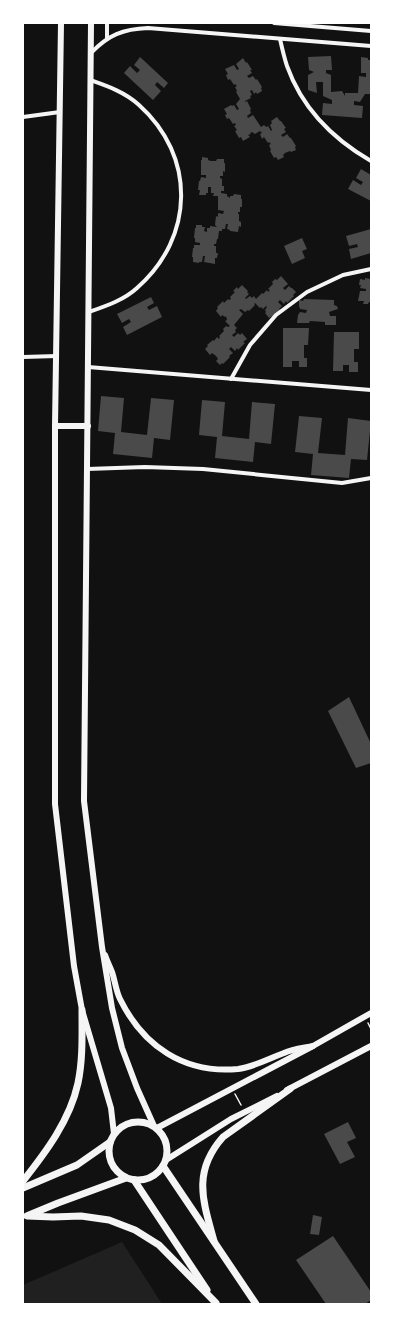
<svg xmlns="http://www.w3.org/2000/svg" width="394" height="1327" viewBox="0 0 394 1327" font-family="'Public Sans',sans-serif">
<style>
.green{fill:#202020}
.building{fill:#4a4a4a}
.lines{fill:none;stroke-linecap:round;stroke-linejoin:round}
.path{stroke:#f5f5f5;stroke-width:1.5}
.minor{stroke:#f5f5f5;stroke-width:4}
.tertiary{stroke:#f5f5f5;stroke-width:6}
.secondary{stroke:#f5f5f5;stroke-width:7}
</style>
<rect width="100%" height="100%" fill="#111"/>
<polygon class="green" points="122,1242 162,1304 23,1304 23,1285"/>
<g class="building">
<polygon points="331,56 332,70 326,70 326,73 331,75 331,92 342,91 345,96 345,93 358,93 359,76 366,77 366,73 361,73 361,57 368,58 368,60 371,60 371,92 370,92 370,94 365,94 360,102 354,101 354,105 363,106 362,118 322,115 323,103 332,104 332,100 323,96 323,82 316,82 317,93 308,90 308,75 314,72 309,70 308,57"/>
<polygon points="140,57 168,83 164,88 157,82 155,85 161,91 153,100 124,73 130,66 137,73 140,70 134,65"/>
<polygon points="243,58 246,63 247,62 252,70 250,70 252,73 247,76 249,78 253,76 256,80 257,79 262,87 261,88 262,91 257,94 256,92 254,94 252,90 250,91 252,95 250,96 251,98 245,101 245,102 247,101 251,109 250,110 251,113 247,116 248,118 253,115 261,127 264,125 266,127 268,126 271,131 272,130 270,125 272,123 271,121 277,117 280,121 281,121 286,128 284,129 286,132 281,135 283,137 287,134 290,138 291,138 296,146 295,147 296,150 291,152 290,151 285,153 283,155 284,157 278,160 276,157 274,158 270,151 271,150 269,145 271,144 269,142 268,143 264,137 262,139 260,134 262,133 260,131 255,134 252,132 250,133 251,134 248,135 250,137 243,141 241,137 239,138 235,131 237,130 234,126 236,125 235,123 233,124 229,118 227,119 225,115 227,114 224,109 231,105 232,106 234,105 237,110 239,109 236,104 240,99 236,92 237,91 235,87 237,86 235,84 234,85 230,79 228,80 226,75 228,74 225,69 234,65 237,70 239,69 236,64"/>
<polygon points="202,157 208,158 208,160 211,161 216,161 217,159 224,159 224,163 225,163 225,172 223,171 223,176 220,176 220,178 222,179 222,186 224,186 224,191 221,191 221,193 227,194 227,196 230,198 230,196 233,196 234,194 241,195 241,199 242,199 242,207 240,207 240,212 238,212 238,214 239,214 239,221 241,222 241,227 239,226 238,232 230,231 230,230 227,229 228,224 226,224 225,229 222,229 222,231 219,231 218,239 217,239 216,244 214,244 214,246 216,246 216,253 218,253 217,258 215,258 215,264 204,262 205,256 203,256 202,262 199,262 199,263 193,262 193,257 192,257 193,248 194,248 194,245 200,245 200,243 195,242 195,238 194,238 195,228 196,228 196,225 202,225 202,227 205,227 204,231 207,232 207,228 210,228 210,226 217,227 215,225 216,216 218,217 218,213 223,214 224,211 218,210 218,196 213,196 214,193 211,193 211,187 208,187 208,193 206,193 206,195 199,195 200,190 198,190 199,181 200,181 201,177 206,178 206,175 201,175 201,160 202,160"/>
<polygon points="361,169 371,175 371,201 348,189 353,180 361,185 363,182 356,178"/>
<polygon points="371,229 371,253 351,259 349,249 358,247 357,244 349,246 346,236"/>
<polygon points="302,238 307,249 302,251 305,258 292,264 284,246"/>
<polygon points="281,276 288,284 283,288 285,290 289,286 291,288 292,288 296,292 293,295 294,296 287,303 286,301 284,304 280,300 278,302 282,306 279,309 280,310 273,317 272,316 269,318 265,313 266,312 265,310 267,307 266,306 263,309 261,307 260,308 255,303 254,304 255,305 249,311 248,310 245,312 241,309 239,310 243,314 234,325 237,328 235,330 236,332 232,335 234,337 238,333 240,335 242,333 247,339 243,342 245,343 238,350 237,348 235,351 231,347 229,349 233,353 229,356 230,357 223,364 222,363 220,365 216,361 218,359 216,356 212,353 210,355 205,349 208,346 207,345 213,340 214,341 217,337 219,339 220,337 219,336 224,331 223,329 226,326 228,327 230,326 225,321 227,320 226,316 225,317 222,315 221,317 216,311 218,308 217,307 223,301 224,303 228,299 229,300 231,299 230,297 235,292 233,291 237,287 238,289 242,285 248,291 247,292 249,294 245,298 246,299 250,296 252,298 254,296 256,299 262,293 263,294 267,290 268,292 270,290 268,289 273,284 272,282 275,279 277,280"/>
<polygon points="365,278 371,279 371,302 369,302 368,304 363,304 364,301 358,301 360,291 366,291 366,289 360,288 361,285 359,285 360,279 365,280"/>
<polygon points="151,297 154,303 147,307 149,310 157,306 162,317 127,335 123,327 131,322 129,319 122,323 117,314"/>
<polygon points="304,299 334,300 334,305 337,306 338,309 329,312 330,316 336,316 336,325 325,325 325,322 310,321 309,323 297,323 298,315 300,312 306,313 307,310 300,309 299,306 299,300 303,301"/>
<polygon points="283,328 309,328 308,345 304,345 304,358 307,358 307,367 299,367 299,361 292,361 292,367 283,367 283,348 289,348 283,348"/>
<polygon points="334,332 359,332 359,349 354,349 354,362 358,362 358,372 349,372 349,365 343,365 343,371 333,371"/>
<polygon points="101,396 124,398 121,432 147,435 151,398 174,400 170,440 154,438 152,458 113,454 115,433 98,431"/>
<polygon points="202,400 225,402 222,436 249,439 252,402 275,404 271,444 255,442 253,462 215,458 217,437 199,435"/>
<polygon points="299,416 322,418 318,453 345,455 348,418 371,421 367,460 351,459 349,478 311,475 313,454 295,452"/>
<polygon points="349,697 371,744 371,763 356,768 328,711"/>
<polygon points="348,1122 356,1138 347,1142 355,1157 340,1164 324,1134"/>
<polygon points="313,1215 322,1217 319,1235 310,1234"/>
<polygon points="333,1236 371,1292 371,1300 365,1304 326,1304 296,1260"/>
</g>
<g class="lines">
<g class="path">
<polyline points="368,1023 371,1029"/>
<polyline points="235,1094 241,1105"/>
</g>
<g class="minor">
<polyline points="274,23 371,31"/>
<polyline points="107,38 107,23"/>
<path d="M280,39c2,9 4,18 7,27 15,42 46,73 84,95"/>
<path d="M91,53c17,-18 32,-24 57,-25l223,18"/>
<polyline points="23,117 60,112"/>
<path d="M89,312c17,-6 35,-12 48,-24 58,-51 59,-132 2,-183 -14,-13 -32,-19 -49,-25"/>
<polyline points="23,357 57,356"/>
<polyline points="88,367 371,390"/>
<polyline points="231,379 250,345 276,315 307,292 343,275 371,269"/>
<polyline points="87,469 145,467 203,469 342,483 371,478"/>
</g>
<g class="tertiary">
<polyline points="61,23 55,426 55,804 74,966 82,1010 111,1108 114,1134"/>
<polyline points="91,23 84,801 102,947 112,1008 122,1048 137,1088 154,1126"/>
<polyline points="55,426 88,426"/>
<path d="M105,955c2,6 5,12 7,17 3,9 4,19 8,27 23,47 64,75 118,70 16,-2 30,-10 46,-16 9,-4 20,-5 29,-7"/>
<polyline points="287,1090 371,1046"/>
<polyline points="157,1128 313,1046 371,1013"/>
<polyline points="166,1160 231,1119 277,1096"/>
</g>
<g class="secondary">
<circle cx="138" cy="1151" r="29"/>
<polyline points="163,1166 256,1304"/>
<polyline points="134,1180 207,1290"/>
<path d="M23,1181c23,-29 47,-61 55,-98 5,-24 4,-49 4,-73"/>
<polyline points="23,1188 77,1165 110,1142"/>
<polyline points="29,1215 58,1203 126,1178"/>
<polyline points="27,1216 53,1217 81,1216 109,1220 135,1230 159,1245 216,1303"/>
<path d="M214,1241c-11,-40 -22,-69 9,-104l67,-48"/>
</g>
</g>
<rect width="394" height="1327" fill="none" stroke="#ffffff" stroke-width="48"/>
</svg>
